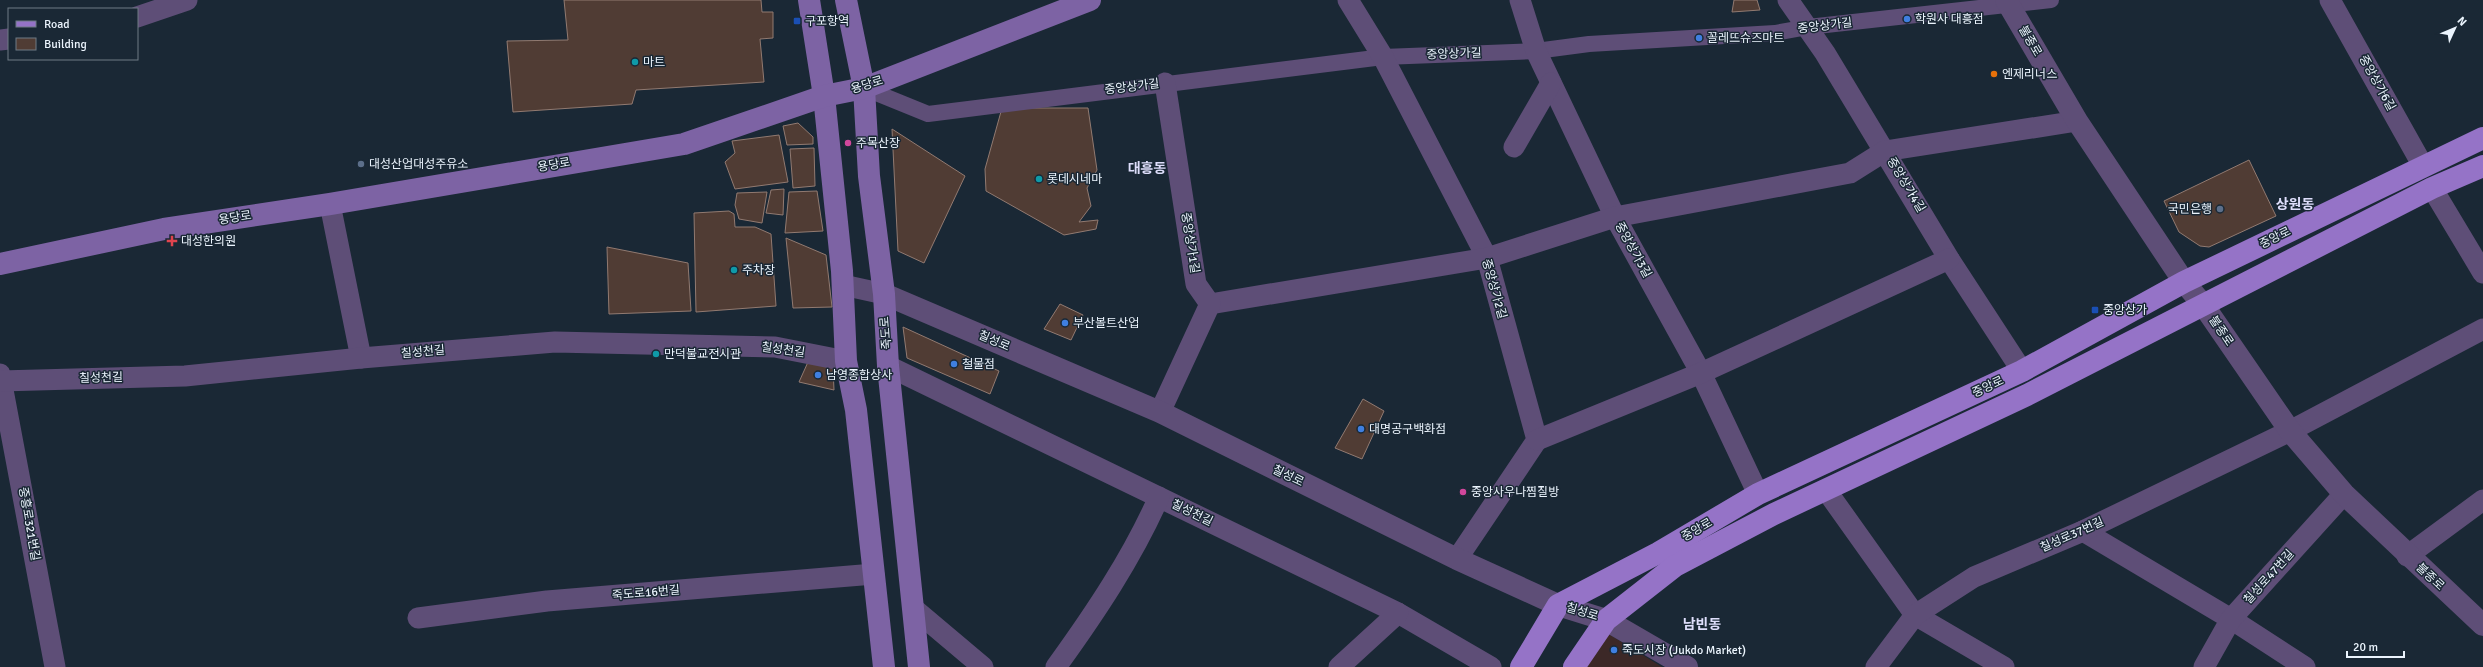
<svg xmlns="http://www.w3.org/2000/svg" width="2483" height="667" viewBox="0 0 2483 667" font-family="Signika,'Noto Sans KR',sans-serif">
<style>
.commercial{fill:#3c2827}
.building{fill:#503c34;stroke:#917a71}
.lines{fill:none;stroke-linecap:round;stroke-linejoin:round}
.pedestrian{stroke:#5e4e77;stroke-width:16}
.minor{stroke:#5e4e77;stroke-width:21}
.tertiary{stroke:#5e4e77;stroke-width:22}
.secondary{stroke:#7d63a4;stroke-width:22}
.primary{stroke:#9573c7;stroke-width:22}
.shop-dot{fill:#3f7fe0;stroke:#1a2835;stroke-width:1.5}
.transit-dot{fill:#1a4fb4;stroke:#1a2835;stroke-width:1.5}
.culture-dot{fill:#0f9aa8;stroke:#1a2835;stroke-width:1.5}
.food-dot{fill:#e8710a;stroke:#1a2835;stroke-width:1.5}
.hotel-dot{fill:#d1479c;stroke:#1a2835;stroke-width:1.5}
.service-dot{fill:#5c6f8a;stroke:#1a2835;stroke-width:1.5}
.health-dot{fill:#e0444e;stroke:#1a2835;stroke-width:1.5}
.labels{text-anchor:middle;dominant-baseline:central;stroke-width:3;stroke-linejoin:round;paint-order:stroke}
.poi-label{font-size:12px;fill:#ebf4fd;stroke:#1a2835;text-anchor:start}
.street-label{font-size:12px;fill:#ebf4fd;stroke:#1a2835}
.quarter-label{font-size:14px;font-weight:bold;fill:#dedefb;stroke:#1a2835}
</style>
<rect width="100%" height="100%" fill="#1a2835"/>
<polygon class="commercial" points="1607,633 1662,667 1582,667"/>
<g class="building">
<polygon points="564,0 761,0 762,12 773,12 773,38 760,39 764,82 636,90 632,104 513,112 507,41 568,40"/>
<polygon points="1734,0 1757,0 1760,10 1732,12"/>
<polygon points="1002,108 1088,108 1097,170 1087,188 1091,206 1079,222 1098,220 1096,229 1064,235 986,191 985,169"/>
<polygon points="798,123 813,137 813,144 787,145 783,126"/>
<polygon points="892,129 965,176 924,263 898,251"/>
<polygon points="779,135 788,182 735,189 725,162 735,153 732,141"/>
<polygon points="814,148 815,186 793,188 790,149"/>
<polygon points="2249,160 2276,216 2209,247 2200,246 2179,232 2164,201"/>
<polygon points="784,189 783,215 766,213 771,190"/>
<polygon points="817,191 823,231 785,233 789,192"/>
<polygon points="767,192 762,223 739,219 735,205 737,193"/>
<polygon points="729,211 734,214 735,227 755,227 771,234 776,306 696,312 694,213"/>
<polygon points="786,238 826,255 832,307 793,308"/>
<polygon points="607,247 688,263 691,311 609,314"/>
<polygon points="1060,304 1083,315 1071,340 1044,329"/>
<polygon points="903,327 999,371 990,394 907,358"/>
<polygon points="808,362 833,368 834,390 799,382"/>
<polygon points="1363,399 1384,411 1362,459 1335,448"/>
</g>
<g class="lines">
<polyline class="pedestrian" points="864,88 928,114 1383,57 1536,51 1589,44 1775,33 1808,27 2051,0"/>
<g class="minor">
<polyline points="1348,0 1383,57 1487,258 1537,440 1457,559"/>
<polyline points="1520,0 1536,51 1615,217 1701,373 1758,494"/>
<polyline points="1788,0 1825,53 1949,259 2022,371"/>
<polyline points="2330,0 2423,166"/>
<polyline points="137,17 187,0"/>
<polyline points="0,40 9,39"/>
<polyline points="1514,147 1551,83"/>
<polyline points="2432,188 2483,273"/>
<polyline points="330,204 361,358"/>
<polyline points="843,285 884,294"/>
<polyline points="1210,304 1487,258 1615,217 1850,173 1885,151 2077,121"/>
<polyline points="888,366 1398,613 1491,667"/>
<polyline points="0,374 55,667"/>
<polyline points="0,381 185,376 361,358 555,342 775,347 846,361"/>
<polyline points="1160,412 1210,304 1196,284 1165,83"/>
<polyline points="1537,440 1701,373 1949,259"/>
<polyline points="1826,490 1915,615 2004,667"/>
<polyline points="2083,531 2231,619 2305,667"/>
<polyline points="2407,556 2483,500"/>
<polyline points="913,608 983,667"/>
<polyline points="418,618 547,601 874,574"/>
<path d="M1056,667c39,-54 76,-109 103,-170"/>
<polyline points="1339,667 1398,613"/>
<polyline points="1876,667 1915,615 1974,577 2083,531 2290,431 2483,329"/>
<polyline points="2204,667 2231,619 2344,494"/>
</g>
<g class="tertiary">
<polyline points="2006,0 2077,121 2184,282 2204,306 2290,431 2344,494 2483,625"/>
<polyline points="884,294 1160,412 1457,559 1558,605 1606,620 1687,667"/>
</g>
<g class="secondary">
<polyline points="809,0 824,96 842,271 846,361 856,410 884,667"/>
<polyline points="846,0 864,88 869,176 884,294 888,366 919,667"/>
<polyline points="0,264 164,229 330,204 684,144 824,96 864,88 1090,0"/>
</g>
<g class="primary">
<polyline points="1521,667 1558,605 1658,553 1758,494 2022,371 2184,282 2483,138"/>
<polyline points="1574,667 1606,620 1675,566 1774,514 2027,395 2432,188 2483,166"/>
</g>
</g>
<g class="shop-dot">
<circle cx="1907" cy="19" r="4"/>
<circle cx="1699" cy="38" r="4"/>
<circle cx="1065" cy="323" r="4"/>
<circle cx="954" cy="364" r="4"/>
<circle cx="818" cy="375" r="4"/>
<circle cx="1361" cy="429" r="4"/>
<circle cx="1614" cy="650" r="4"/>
</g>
<g class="transit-dot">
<rect x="793" y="17" width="8" height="8" rx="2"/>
<rect x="2091" y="306" width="8" height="8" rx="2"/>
</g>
<g class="culture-dot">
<circle cx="635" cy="62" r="4"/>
<circle cx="1039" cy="179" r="4"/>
<circle cx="734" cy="270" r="4"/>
<circle cx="656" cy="354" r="4"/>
</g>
<circle class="food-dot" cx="1994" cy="74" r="4"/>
<g class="hotel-dot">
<circle cx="848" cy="143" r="4"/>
<circle cx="1463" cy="492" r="4"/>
</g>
<g class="service-dot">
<circle cx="361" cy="164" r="4"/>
<circle cx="2220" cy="209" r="4"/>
</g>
<path class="health-dot" d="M170 235h4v4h4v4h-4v4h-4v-4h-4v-4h4z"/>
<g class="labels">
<g class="poi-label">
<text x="1915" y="19">학원사 대흥점</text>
<text x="805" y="21">구포항역</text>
<text x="1707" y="38">꼴레뜨슈즈마트</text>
<text x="643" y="62">마트</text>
<text x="2002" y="74">엔제리너스</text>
<text x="856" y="143">주목산장</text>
<text x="369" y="164">대성산업대성주유소</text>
<text x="1047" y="179">롯데시네마</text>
<text x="2212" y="209" text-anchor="end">국민은행</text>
<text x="181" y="241">대성한의원</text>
<text x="742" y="270">주차장</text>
<text x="2103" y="310">중앙상가</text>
<text x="1073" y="323">부산볼트산업</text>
<text x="664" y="354">만덕불교전시관</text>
<text x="962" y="364">철물점</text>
<text x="826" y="375">남영종합상사</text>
<text x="1369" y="429">대명공구백화점</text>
<text x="1471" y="492">중앙사우나찜질방</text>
<text x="1622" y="650">죽도시장 (Jukdo Market)</text>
</g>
<g class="street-label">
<text transform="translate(1825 26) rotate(-7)">중앙상가길</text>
<text transform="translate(2030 41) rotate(60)">불종로</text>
<text transform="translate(1454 54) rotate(-2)">중앙상가길</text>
<text transform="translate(2377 83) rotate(61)">중앙상가6길</text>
<text transform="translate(867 85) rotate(-17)">용당로</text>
<text transform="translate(1132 87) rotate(-7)">중앙상가길</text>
<text transform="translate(554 165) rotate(-10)">용당로</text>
<text transform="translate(1906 185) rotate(59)">중앙상가4길</text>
<text transform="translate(235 218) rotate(-9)">용당로</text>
<text transform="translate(2275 238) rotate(-26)">중앙로</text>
<text transform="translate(1190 243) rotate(81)">중앙상가1길</text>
<text transform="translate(1633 250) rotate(61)">중앙상가3길</text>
<text transform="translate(1494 289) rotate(74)">중앙상가2길</text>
<text transform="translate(2221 331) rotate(56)">불종로</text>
<text transform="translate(886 333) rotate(-94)">죽도로</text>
<text transform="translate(994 341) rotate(23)">칠성로</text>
<text transform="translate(783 350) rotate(8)">칠성천길</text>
<text transform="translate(423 352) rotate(-5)">칠성천길</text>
<text transform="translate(101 378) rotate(-1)">칠성천길</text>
<text transform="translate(1988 387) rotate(-25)">중앙로</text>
<text transform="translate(1288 476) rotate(26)">칠성로</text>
<text transform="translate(1192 513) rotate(26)">칠성천길</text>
<text transform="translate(29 524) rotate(80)">중흥로321번길</text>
<text transform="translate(1697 530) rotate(-30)">중앙로</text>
<text transform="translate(2072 535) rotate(-24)">칠성로37번길</text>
<text transform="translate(2269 577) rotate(-48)">칠성로47번길</text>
<text transform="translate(2430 577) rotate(43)">불종로</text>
<text transform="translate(646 593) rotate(-5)">죽도로16번길</text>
<text transform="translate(1582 612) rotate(17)">칠성로</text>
</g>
<g class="quarter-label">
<text x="1147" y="168">대흥동</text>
<text x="2295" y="204">상원동</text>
<text x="1702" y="624">남빈동</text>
</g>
</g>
<rect x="8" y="8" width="130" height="52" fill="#1a2835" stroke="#6e7a85"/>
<rect x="16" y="21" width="20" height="6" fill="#9573c7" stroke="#6e7a85"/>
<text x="44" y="28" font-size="12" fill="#ebf4fd">Road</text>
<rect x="16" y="38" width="20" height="12" fill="#503c34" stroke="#6e7a85"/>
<text x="44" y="48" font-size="12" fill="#ebf4fd">Building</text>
<g transform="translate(2455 28) rotate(46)" stroke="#1a2835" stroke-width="3" paint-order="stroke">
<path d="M0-3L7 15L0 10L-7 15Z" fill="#ebf4fd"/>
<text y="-6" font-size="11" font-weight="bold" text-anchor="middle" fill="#ebf4fd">N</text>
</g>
<path d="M2347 651v6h57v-6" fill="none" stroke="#ebf4fd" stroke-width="2"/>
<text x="2353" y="651" font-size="12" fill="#ebf4fd" stroke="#1a2835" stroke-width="3" paint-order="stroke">20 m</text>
</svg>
